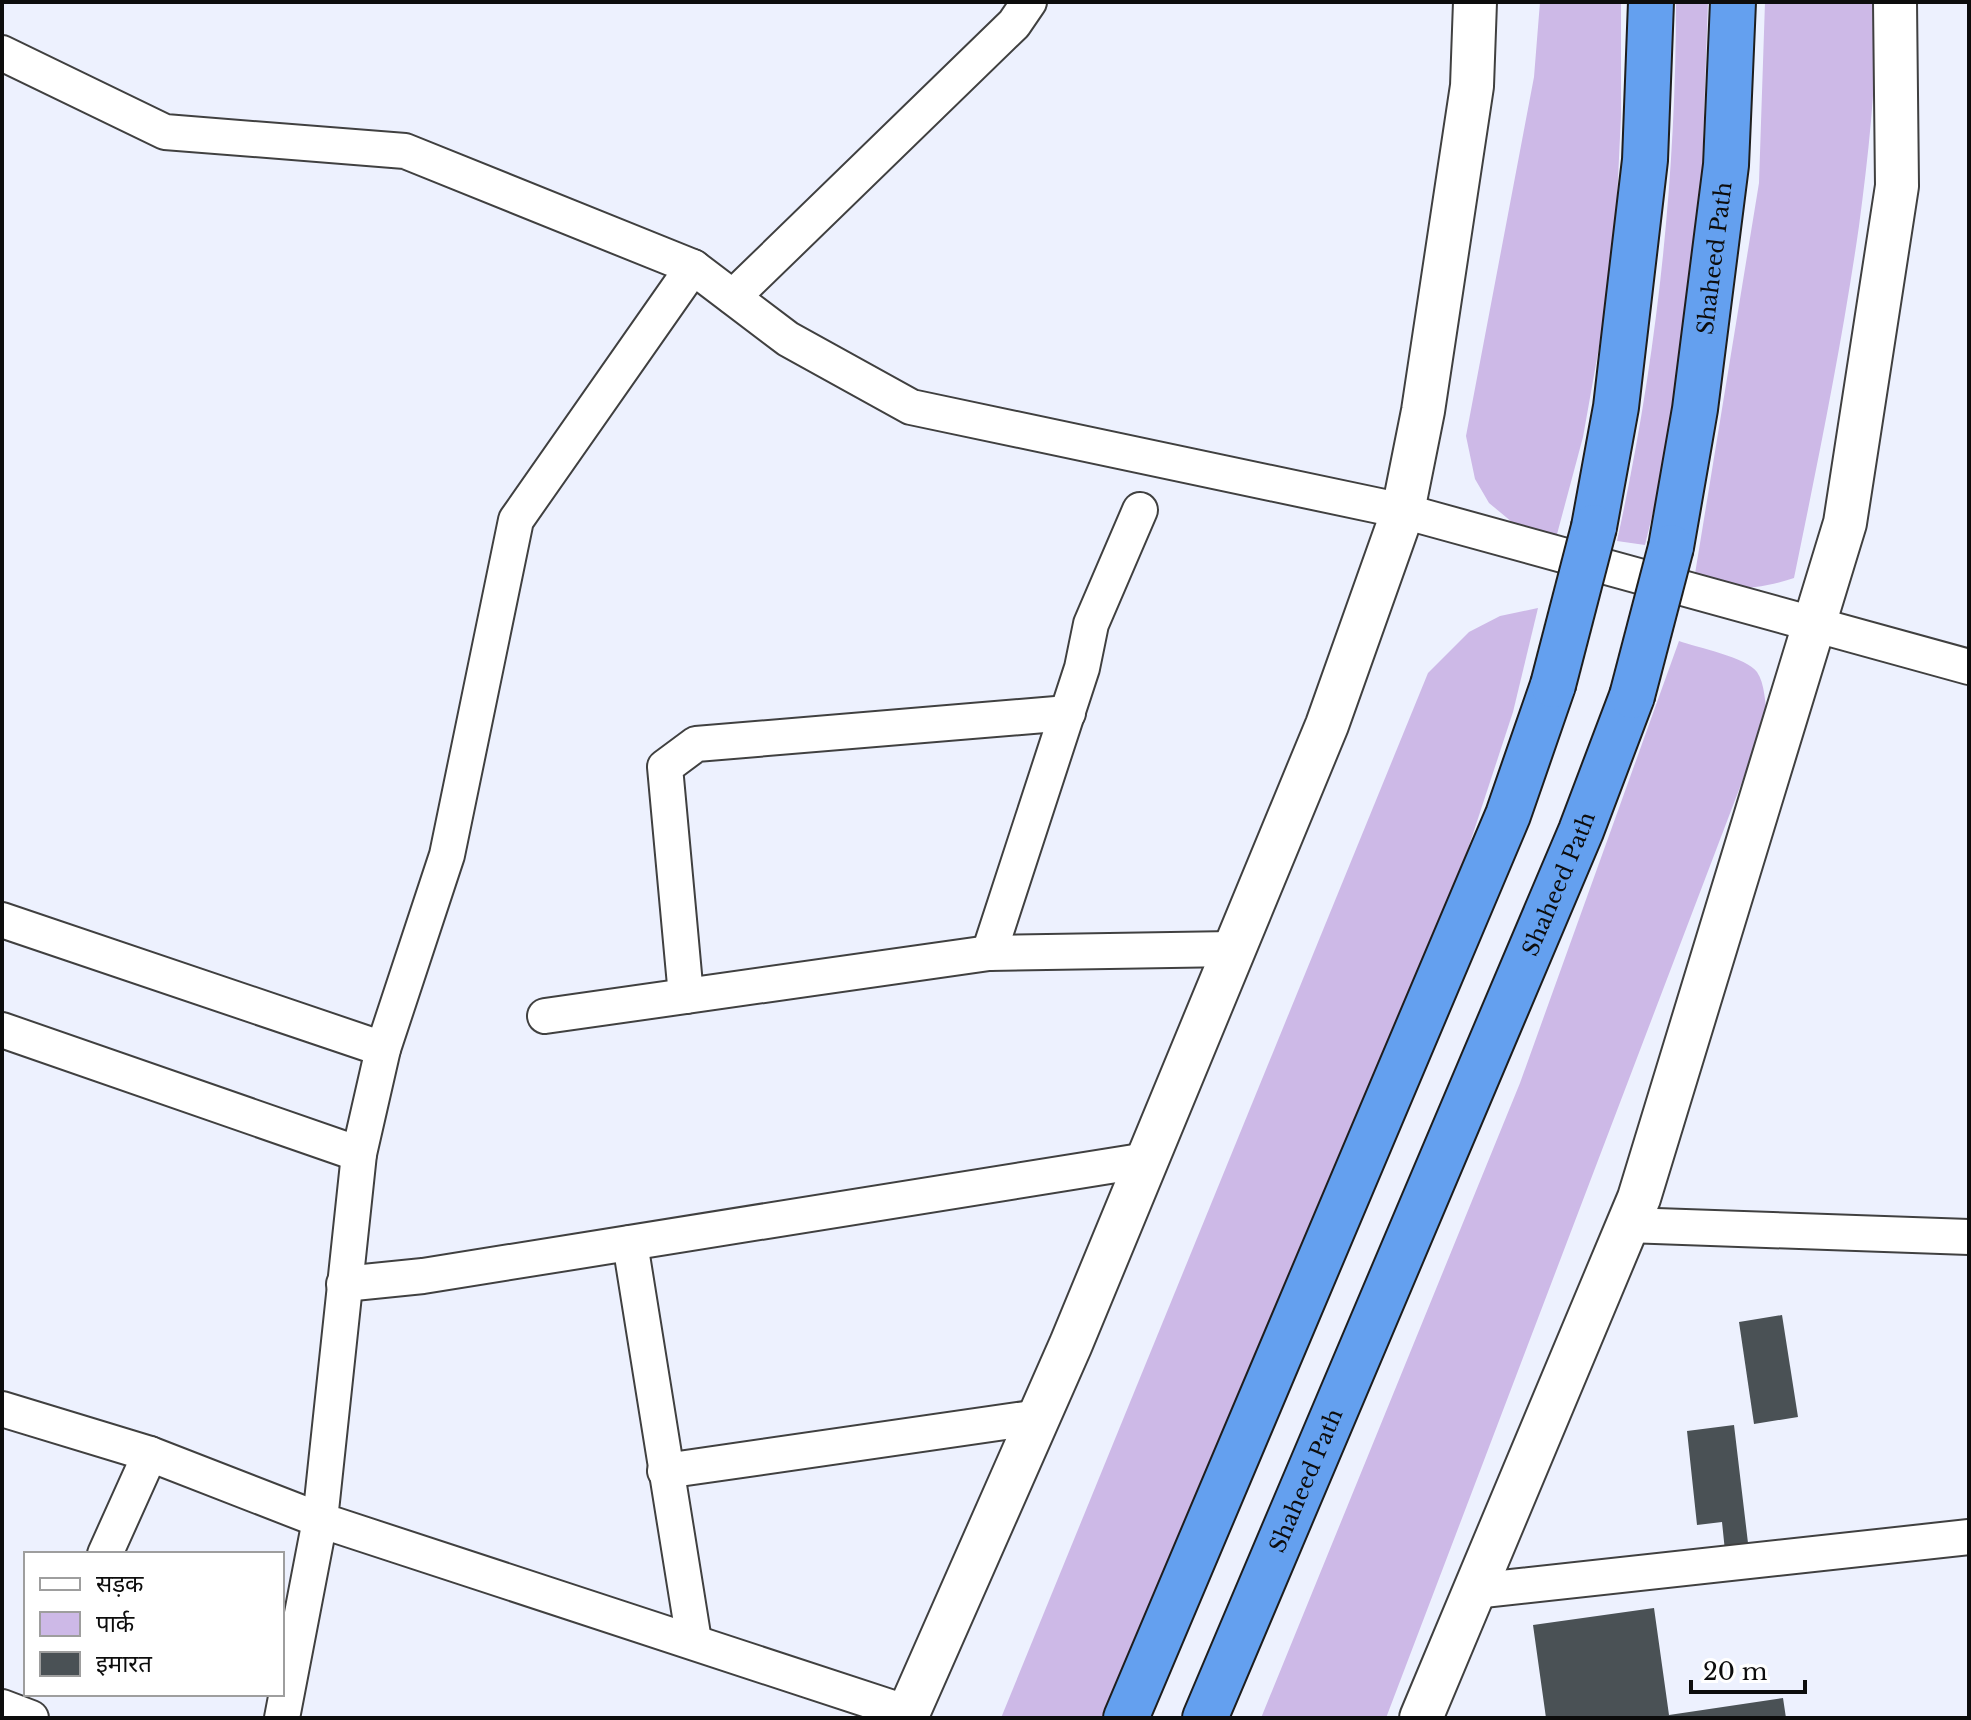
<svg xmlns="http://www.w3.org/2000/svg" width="1971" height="1720" viewBox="0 0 1971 1720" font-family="'Libre Baskerville','Noto Sans Devanagari',serif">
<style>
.green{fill:#cdb9e7}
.building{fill:#4a5155}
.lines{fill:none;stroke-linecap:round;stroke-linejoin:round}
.minor-casing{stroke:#404040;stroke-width:38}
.tertiary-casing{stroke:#404040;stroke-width:46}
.trunk-casing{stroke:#1e1e1e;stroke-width:48}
.minor{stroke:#fff;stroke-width:34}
.tertiary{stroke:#fff;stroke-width:42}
.trunk{stroke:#64a0ef;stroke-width:44}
.trunk-bridge-casing{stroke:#1e1e1e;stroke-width:48;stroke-linecap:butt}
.trunk-bridge{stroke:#64a0ef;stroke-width:44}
.labels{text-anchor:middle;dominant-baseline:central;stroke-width:8;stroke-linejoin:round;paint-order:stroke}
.street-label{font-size:22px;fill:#0d0d0d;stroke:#fff}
</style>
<rect width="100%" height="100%" fill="#edf1fe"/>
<g class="green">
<polygon points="1540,2 1621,2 1621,116 1614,263 1583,437 1556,538 1518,527 1489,503 1475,479 1466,436 1534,77"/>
<path d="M1676,2h32l-6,170 -17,150 -21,145 -19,78 -28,-4c39,-177 59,-358 59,-539z"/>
<path d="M1765,2h111c1,75 -7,149 -17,224 -17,118 -41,235 -65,352 -35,12 -65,12 -101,8l66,-403z"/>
<polygon points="1538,608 1513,712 1466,855 1315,1226 1108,1718 1001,1718 1428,673 1469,632 1500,616"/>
<path d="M1679,641c17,6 69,17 78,31 8,12 8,31 10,44l-381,1002h-125l259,-635z"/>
</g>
<g class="building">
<polygon points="1782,1315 1798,1417 1754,1424 1739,1322"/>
<polygon points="1734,1425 1748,1543 1725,1551 1722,1522 1697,1525 1687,1431"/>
<polygon points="1654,1608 1669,1715 1783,1698 1786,1718 1546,1718 1533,1625"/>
</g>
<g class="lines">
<g class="minor-casing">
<g id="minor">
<polyline points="2,53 165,132 405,151 693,267"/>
<polyline points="733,297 1014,24 1029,2"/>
<polyline points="2,920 383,1049"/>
<polyline points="989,953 1082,668 1091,624 1140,510"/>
<polyline points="686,996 665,767 696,744 1068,713"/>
<polyline points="545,1016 989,953 1233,949"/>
<polyline points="2,1030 359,1154"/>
<polyline points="1627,1225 1969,1237"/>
<polyline points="630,1243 694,1641"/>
<polyline points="344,1284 423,1276 1147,1160"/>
<polyline points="2,1409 150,1454 320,1520 282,1718"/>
<polyline points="665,1471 1039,1417"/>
<polyline points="105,1554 150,1454"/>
<polyline points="1474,1591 1969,1537"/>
<polyline points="2,1707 31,1718"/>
<polyline points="908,1713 320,1520 359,1154 383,1049 447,855 516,520 693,267 788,339 911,407 1403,511 1969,667"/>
</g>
</g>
<g class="tertiary-casing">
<g id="tertiary">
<polyline points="906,1718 1071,1344 1327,725 1403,511 1423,411 1472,86 1475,2"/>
<polyline points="1421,1718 1639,1198 1845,523 1897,186 1895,2"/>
</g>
</g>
<g class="trunk-casing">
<g id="trunk">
<polyline points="1594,527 1616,407 1645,160 1651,2"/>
<path id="s1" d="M1671,547l24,-138 31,-244 7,-163"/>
<polyline points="1126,1718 1508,815 1553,685"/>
<path id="s2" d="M1205,1718l376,-887 51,-135"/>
</g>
</g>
<use href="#minor" class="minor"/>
<use href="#tertiary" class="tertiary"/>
<use href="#trunk" class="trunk"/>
<g class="trunk-bridge-casing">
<g id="trunk-bridge">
<polyline points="1553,685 1594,527"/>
<polyline points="1632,696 1671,547"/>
</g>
</g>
<use href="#trunk-bridge" class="trunk-bridge"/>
</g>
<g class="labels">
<g class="street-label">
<text stroke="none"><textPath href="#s1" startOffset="292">Shaheed Path</textPath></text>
<text stroke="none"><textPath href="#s2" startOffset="906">Shaheed Path</textPath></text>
<text stroke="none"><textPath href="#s2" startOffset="258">Shaheed Path</textPath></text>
</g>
</g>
<rect width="1971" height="1720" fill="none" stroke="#0d0d0d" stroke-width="8"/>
<rect x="24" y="1552" width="260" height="144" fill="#ffffff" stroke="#9e9e9e" stroke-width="2"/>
<rect x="40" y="1578" width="40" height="12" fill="#ffffff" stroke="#9e9e9e" stroke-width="2"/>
<text x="96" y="1592" font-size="24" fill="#0d0d0d">सड़क</text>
<rect x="40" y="1612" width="40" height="24" fill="#cdb9e7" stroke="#9e9e9e" stroke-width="2"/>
<text x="96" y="1632" font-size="24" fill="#0d0d0d">पार्क</text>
<rect x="40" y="1652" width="40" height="24" fill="#4a5155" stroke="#9e9e9e" stroke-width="2"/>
<text x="96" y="1672" font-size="24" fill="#0d0d0d">इमारत</text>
<path d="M1691 1680v12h114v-12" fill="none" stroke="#0d0d0d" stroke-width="4"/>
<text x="1703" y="1680" font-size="24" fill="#0d0d0d" stroke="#ffffff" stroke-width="6" paint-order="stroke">20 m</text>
</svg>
